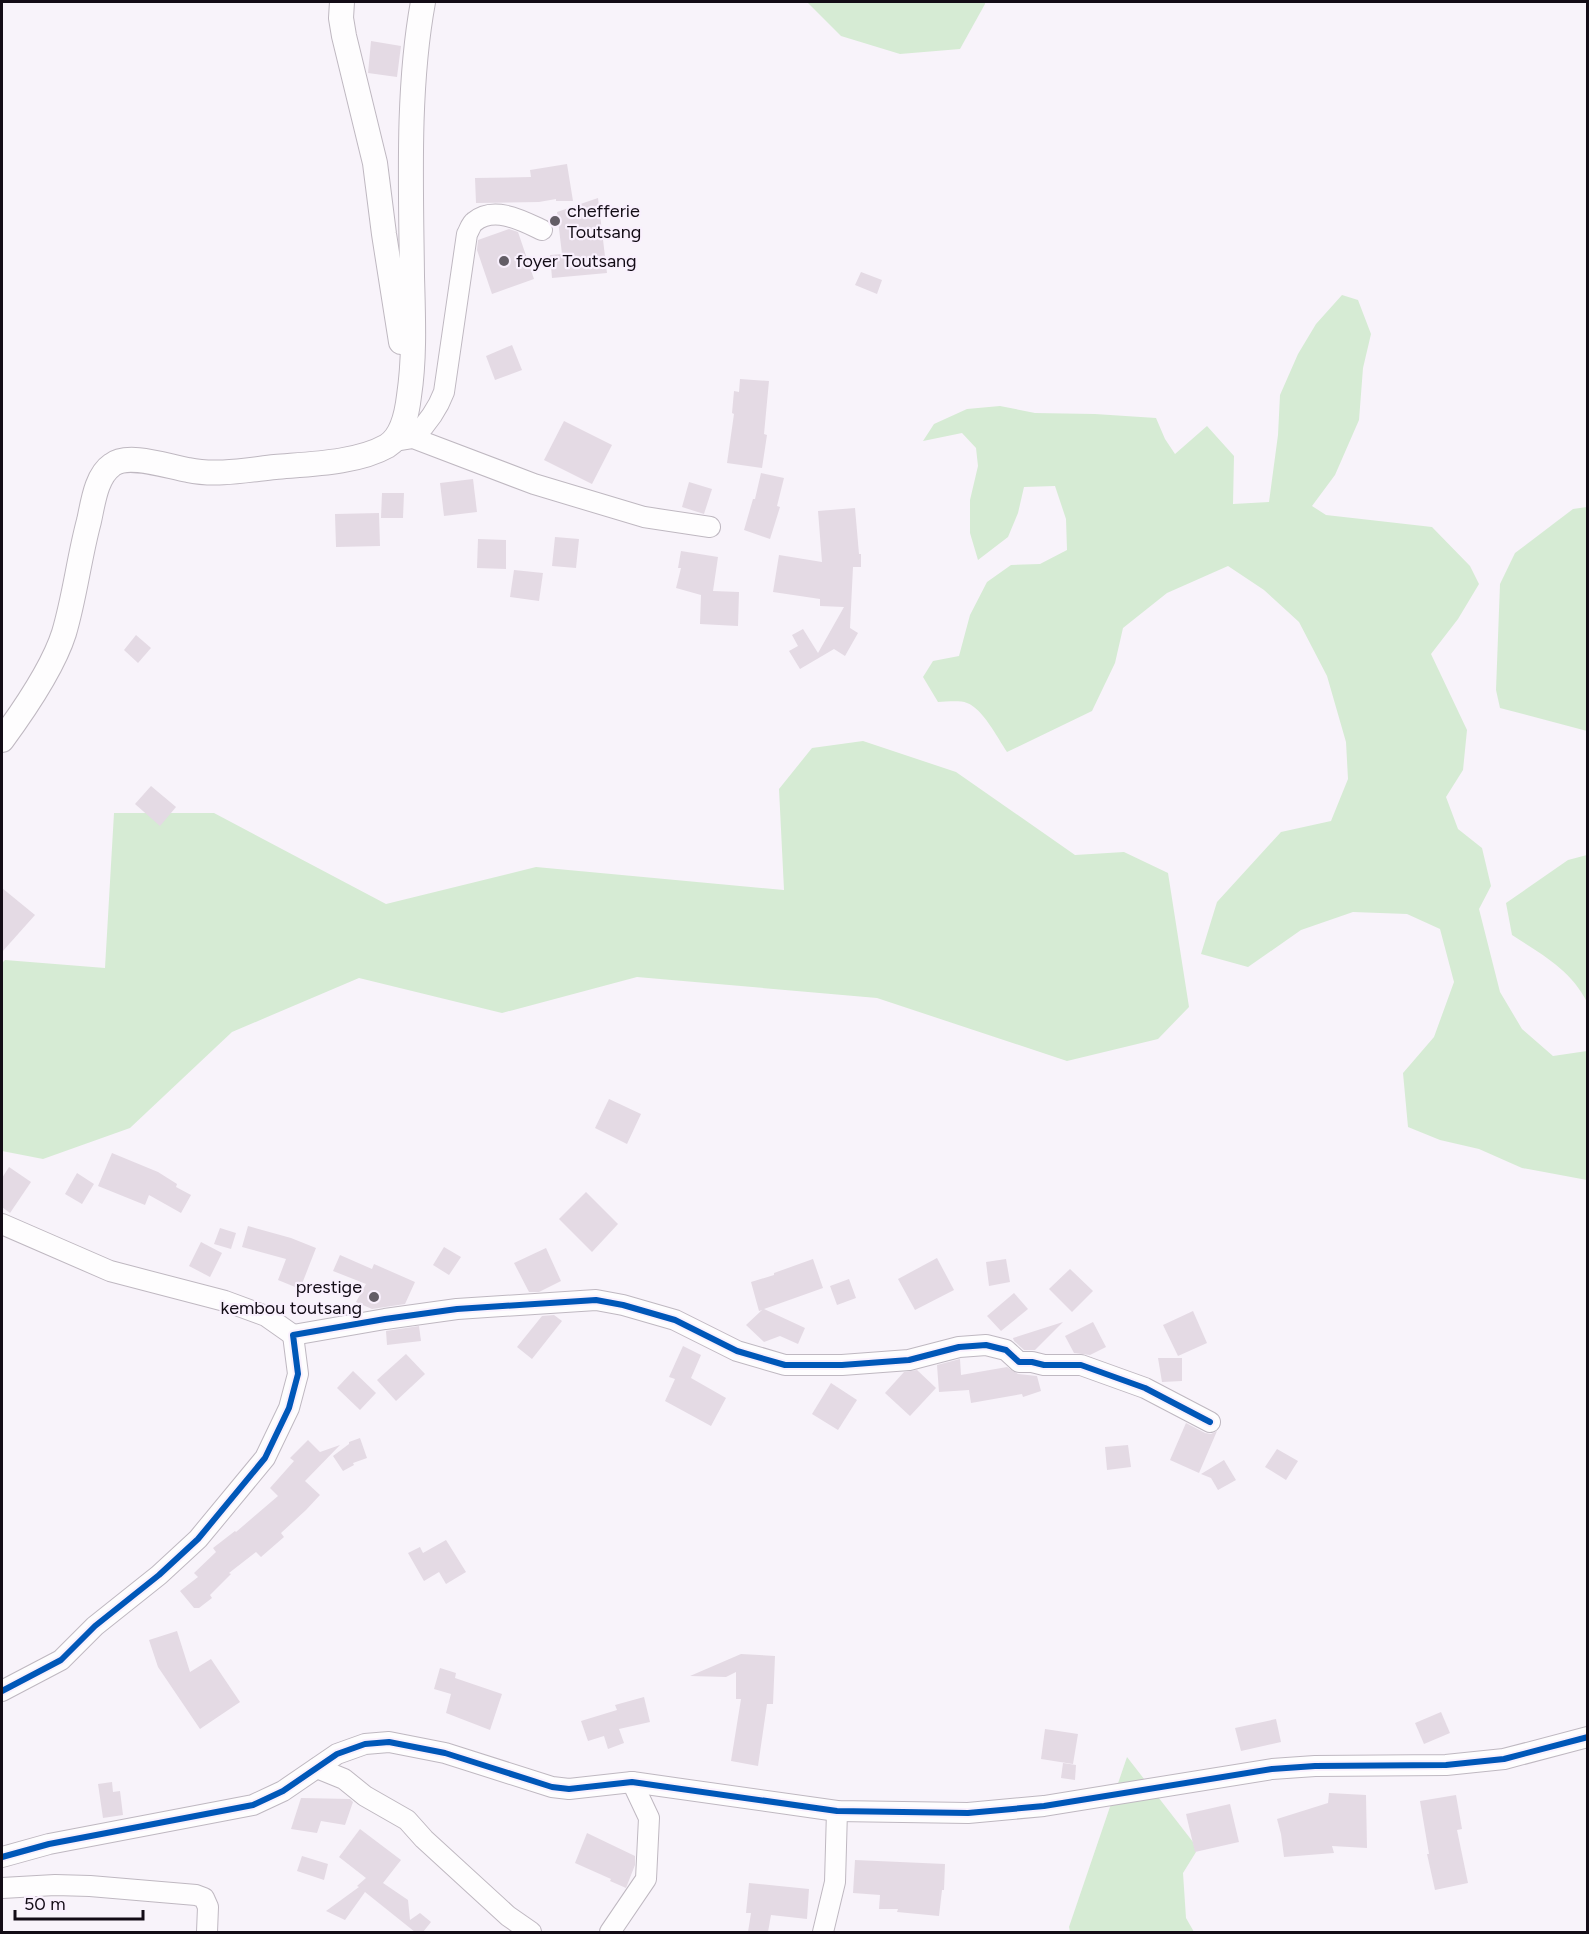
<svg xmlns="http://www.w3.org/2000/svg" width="1589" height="1934" viewBox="0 0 1589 1934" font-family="Figtree,sans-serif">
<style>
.green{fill:#d6ebd4}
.building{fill:#e4dae4}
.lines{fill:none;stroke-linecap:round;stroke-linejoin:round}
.minor-casing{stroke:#bfb8c1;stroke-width:22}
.tertiary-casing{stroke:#bfb8c1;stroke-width:26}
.minor{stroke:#fefdfe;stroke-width:20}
.tertiary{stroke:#fefdfe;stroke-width:24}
.cycleway-casing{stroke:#f9f0fd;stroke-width:10}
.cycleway{stroke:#0057b8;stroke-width:6}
.poi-dot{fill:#635d66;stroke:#f9f0fd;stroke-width:2}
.labels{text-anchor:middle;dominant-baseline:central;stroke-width:4.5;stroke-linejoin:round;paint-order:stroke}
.poi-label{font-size:18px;fill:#130c16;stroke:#f9f0fd;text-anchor:start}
</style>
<rect width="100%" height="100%" fill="#f8f3fa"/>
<g class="green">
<polygon points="807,2 985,2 985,4 960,49 900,54 841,36"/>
<path d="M1342,295l16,5 13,34 -8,34 -4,52 -24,55 -23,31 14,9 106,12 38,39 9,18 -21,35 -27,35 36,76 -4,40 -17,27 12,32 24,19 9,38 -12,23 21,83 22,37 31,27 34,-5v129l-65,-12 -43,-19 -39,-9 -32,-13 -5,-54 31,-36 20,-55 -14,-53 -33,-15 -54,-2 -52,18 -53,37 -47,-13 16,-52 64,-70 50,-11 17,-42 -2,-37 -19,-66 -28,-54 -35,-32 -36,-24 -61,27 -44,35 -8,35 -23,48 -85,41c-10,-15 -24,-43 -40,-49 -8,-3 -21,-1 -29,-1l-15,-25 10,-16 26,-5 11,-41 17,-33 24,-17 29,-1 27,-14 -1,-31 -11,-33 -31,1 -6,26 -10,24 -30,23 -8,-27v-33l8,-34 -2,-18 -14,-15 -39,8 11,-17 33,-15 33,-3 35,7 60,1 61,4 9,21 10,15 32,-28 27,30 -1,48 36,-2 9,-67 2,-40 18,-41 18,-30z"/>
<polygon points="1587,507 1588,507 1587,731 1500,708 1496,690 1500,584 1515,553 1573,509"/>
<polygon points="863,741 956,772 1075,855 1124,852 1168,873 1189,1007 1158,1039 1067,1061 877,998 637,977 502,1013 359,978 232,1032 130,1128 43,1159 2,1151 2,963 5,960 105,968 114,813 214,813 386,904 536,867 784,890 779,789 812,748"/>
<path d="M1587,855h1l-1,147c-16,-32 -46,-48 -75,-67l-6,-32 62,-43z"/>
<polygon points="1127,1757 1193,1842 1196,1852 1183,1873 1186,1918 1194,1932 1070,1932 1069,1927"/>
</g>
<g class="building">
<polygon points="371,41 401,46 397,77 368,73"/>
<polygon points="567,164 573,201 556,201 556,199 539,202 476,203 475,178 531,177 530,170"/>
<polygon points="598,198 607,273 552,278 550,255 562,254 557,212"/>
<polygon points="509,229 518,232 534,279 492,294 477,250 478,240"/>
<polygon points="861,272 882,280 877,294 855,285"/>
<polygon points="512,345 522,370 495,380 486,356"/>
<polygon points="740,379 769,381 764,434 767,435 762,468 727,463 734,414 732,413 734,391 739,392"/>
<polygon points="564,421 612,445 592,484 544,460"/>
<polygon points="761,473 784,478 777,506 780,507 770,539 744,530 753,499 755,499"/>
<polygon points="473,479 477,512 444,516 440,483"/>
<polygon points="689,482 712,489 704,514 682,507"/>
<polygon points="382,493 404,493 403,518 381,518"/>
<polygon points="855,508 859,554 861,554 861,567 853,567 850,628 858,633 845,656 834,649 800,669 789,651 798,646 792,635 803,629 818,653 844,607 820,606 820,599 773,592 779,555 822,562 818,511"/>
<polygon points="379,513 380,546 336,547 335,514"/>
<polygon points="555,537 579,539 576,568 552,566"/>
<polygon points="478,539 506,540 506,569 477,568"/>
<polygon points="681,551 718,557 713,591 739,592 738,626 700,624 701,595 676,588 681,568 678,568"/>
<polygon points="514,570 543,573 539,601 510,597"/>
<polygon points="136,635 151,648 138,663 124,650"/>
<polygon points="151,786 176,807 160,826 135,804"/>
<polygon points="2,888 35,915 2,952"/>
<polygon points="609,1099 641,1114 627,1144 595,1128"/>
<polygon points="112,1153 158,1172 177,1184 176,1187 191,1195 181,1213 149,1195 145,1205 98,1186"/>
<polygon points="9,1167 31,1182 10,1213 2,1207 2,1178"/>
<polygon points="77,1173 94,1184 82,1204 65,1194"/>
<polygon points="586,1192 618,1224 592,1252 559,1219"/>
<polygon points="248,1226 291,1238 316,1248 300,1289 278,1280 286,1259 242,1247"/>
<polygon points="220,1228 236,1233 231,1249 214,1244"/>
<polygon points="201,1242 222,1253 210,1277 189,1266"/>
<polygon points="444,1247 461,1257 449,1275 433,1265"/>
<polygon points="546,1248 561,1281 539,1292 529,1292 514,1263"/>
<polygon points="340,1255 372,1269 374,1264 415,1282 405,1304 372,1309 356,1302 366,1284 333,1271"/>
<polygon points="937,1258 954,1290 915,1310 898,1279"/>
<polygon points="813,1259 823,1288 764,1309 805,1328 798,1344 780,1336 764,1342 746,1325 762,1310 759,1311 751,1282 774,1275 774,1273"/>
<polygon points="1006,1259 1010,1282 989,1286 986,1262"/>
<polygon points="1070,1269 1093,1291 1072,1312 1049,1289"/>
<polygon points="849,1279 856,1298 837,1305 830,1286"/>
<polygon points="1014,1293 1028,1309 1001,1331 987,1316"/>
<polygon points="1193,1311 1207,1343 1178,1356 1163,1325"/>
<polygon points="554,1315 562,1321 532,1359 517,1347 542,1316"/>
<polygon points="1063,1322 1035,1350 1024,1350 1014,1341 1013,1338"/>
<polygon points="1093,1322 1106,1347 1090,1355 1074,1353 1065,1336"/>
<polygon points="419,1326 421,1341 387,1345 386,1331"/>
<polygon points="683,1346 701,1355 691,1378 726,1398 711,1426 665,1401 675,1379 669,1377"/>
<polygon points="406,1354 425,1374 396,1401 377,1380"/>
<polygon points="1158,1358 1182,1358 1182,1381 1162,1382"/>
<polygon points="960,1359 961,1375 1007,1367 1018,1374 1037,1376 1041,1391 1023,1397 1022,1394 971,1403 969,1390 939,1392 937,1365"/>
<polygon points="917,1370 936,1388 910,1416 885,1393 904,1372"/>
<polygon points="353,1371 376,1393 360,1410 337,1388"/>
<polygon points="831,1383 857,1400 838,1430 812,1414"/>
<polygon points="1186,1423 1205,1433 1211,1434 1217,1431 1199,1473 1170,1460"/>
<polygon points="360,1438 367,1458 353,1463 354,1465 343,1471 333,1456 349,1444 349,1442"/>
<polygon points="308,1440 320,1452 340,1445 305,1481 320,1495 306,1510 281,1533 284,1537 261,1557 256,1552 229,1573 231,1574 210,1595 212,1598 199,1608 194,1608 180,1591 198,1577 194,1573 216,1552 213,1548 235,1531 236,1532 278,1496 270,1488 294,1461 290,1458"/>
<polygon points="1128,1445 1131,1467 1107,1470 1105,1447"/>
<polygon points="1277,1449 1298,1461 1286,1480 1265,1467"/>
<polygon points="1224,1460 1236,1480 1218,1490 1211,1478 1201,1474"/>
<polygon points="446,1540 466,1572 446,1584 439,1572 424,1581 408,1553 420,1547 423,1553"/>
<polygon points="177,1631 190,1672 211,1659 240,1702 200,1729 158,1667 149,1640"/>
<polygon points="741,1654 775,1656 773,1704 767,1704 758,1766 731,1761 741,1699 736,1699 736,1672 726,1677 690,1676"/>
<polygon points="440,1668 456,1673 455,1678 502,1694 490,1730 446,1713 451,1694 434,1689"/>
<polygon points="644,1697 650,1722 619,1729 624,1743 608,1749 604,1736 588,1741 581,1721 617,1710 615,1705"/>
<polygon points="1441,1712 1450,1733 1424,1744 1415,1723"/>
<polygon points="1276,1719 1281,1742 1241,1751 1235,1728"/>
<polygon points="1045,1729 1078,1734 1073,1764 1041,1759"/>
<polygon points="1063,1763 1076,1765 1075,1780 1061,1778"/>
<polygon points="112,1782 113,1792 120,1791 123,1815 103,1818 98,1784"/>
<polygon points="1329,1793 1366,1795 1367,1848 1332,1846 1334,1853 1284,1857 1281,1834 1277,1819 1328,1803"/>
<polygon points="1456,1795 1462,1829 1457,1830 1468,1883 1435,1890 1427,1854 1429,1854 1420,1801"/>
<polygon points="301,1798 350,1799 353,1802 345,1825 321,1821 317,1833 291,1829"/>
<polygon points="1230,1804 1239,1842 1195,1852 1186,1814"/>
<polygon points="360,1829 401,1860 383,1883 408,1900 410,1920 420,1913 431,1922 423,1932 415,1932 365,1892 345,1920 326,1911 359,1887 357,1886 366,1878 339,1857"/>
<polygon points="587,1833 635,1856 635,1865 626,1888 610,1881 611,1879 575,1863"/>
<polygon points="302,1856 328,1864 324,1880 297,1871"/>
<polygon points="855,1860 945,1864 944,1890 942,1890 939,1916 897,1912 898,1909 879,1909 880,1895 853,1893"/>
<polygon points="749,1883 809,1889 807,1919 771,1915 768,1932 748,1932 751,1913 746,1913"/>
</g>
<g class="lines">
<g class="minor-casing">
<g id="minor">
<path d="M413,438c14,-14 24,-27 31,-46l23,-158c2,-3 4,-10 7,-12 20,-17 49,-1 68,8"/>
<polyline points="395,441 413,438 534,484 644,517 710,527"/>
<polyline points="2,1224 110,1271 225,1301 266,1316 293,1335"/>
<polyline points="2,1691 61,1660 95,1626 159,1575 198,1539 265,1458 289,1408 298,1374 293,1335 385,1319 457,1309 596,1300 623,1305 675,1320 737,1351 785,1365 842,1365 909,1360 959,1347 986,1345 1006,1350 1019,1362 1032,1362 1044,1365 1081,1365 1145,1388 1210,1422"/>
<polyline points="317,1768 344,1779 365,1796 407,1820 424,1839 508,1916 531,1932"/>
<polyline points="2,1857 49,1844 253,1805 283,1791 337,1754 365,1744 389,1742 445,1753 552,1787 569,1789 632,1782 837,1811 968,1813 1044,1806 1272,1769 1315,1766 1446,1765 1504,1759 1588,1737"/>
<polyline points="2,1888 55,1885 90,1886 196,1895 204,1898 208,1907 207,1932"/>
<polyline points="610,1932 646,1879 649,1818 632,1782"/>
<polyline points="823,1932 835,1882 837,1811"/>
</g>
</g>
<g class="tertiary-casing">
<g id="tertiary">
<polyline points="342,2 341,18 344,36 375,163 384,234 401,342"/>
<path d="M2,740c22,-30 51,-72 62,-107 11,-37 15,-75 25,-112 4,-18 7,-45 23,-56 16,-13 57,2 76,5 28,6 59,0 87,-3 35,-3 82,-4 112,-21 16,-10 20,-33 22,-50 6,-39 4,-81 3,-120 -1,-89 -5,-187 11,-274"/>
</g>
</g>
<use href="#minor" class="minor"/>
<use href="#tertiary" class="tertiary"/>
<g class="cycleway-casing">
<g id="cycleway">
<polyline points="2,1691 61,1660 95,1626 159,1575 198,1539 265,1458 289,1408 298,1374 293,1335 385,1319 457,1309 596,1300 623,1305 675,1320 737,1351 785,1365 842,1365 909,1360 959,1347 986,1345 1006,1350 1019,1362 1032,1362 1044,1365 1081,1365 1145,1388 1210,1422"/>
<polyline points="2,1857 49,1844 253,1805 283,1791 337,1754 365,1744 389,1742 445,1753 552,1787 569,1789 632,1782 837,1811 968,1813 1044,1806 1272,1769 1315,1766 1446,1765 1504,1759 1588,1737"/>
</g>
</g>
<use href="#cycleway" class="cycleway"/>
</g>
<g class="poi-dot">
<circle cx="555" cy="221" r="6"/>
<circle cx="504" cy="261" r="6"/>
<circle cx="374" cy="1297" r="6"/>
</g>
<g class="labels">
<g class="poi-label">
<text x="567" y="211">chefferie<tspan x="567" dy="21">Toutsang</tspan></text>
<text x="516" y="261">foyer Toutsang</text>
<text x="362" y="1287" text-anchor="end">prestige<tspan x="362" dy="21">kembou toutsang</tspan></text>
</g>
</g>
<rect width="1589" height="1934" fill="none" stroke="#130c16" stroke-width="6"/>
<path d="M15 1910v9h128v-9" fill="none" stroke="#130c16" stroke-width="3"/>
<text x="24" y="1910" font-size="18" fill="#130c16" stroke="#f9f0fd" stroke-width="4.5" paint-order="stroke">50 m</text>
</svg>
